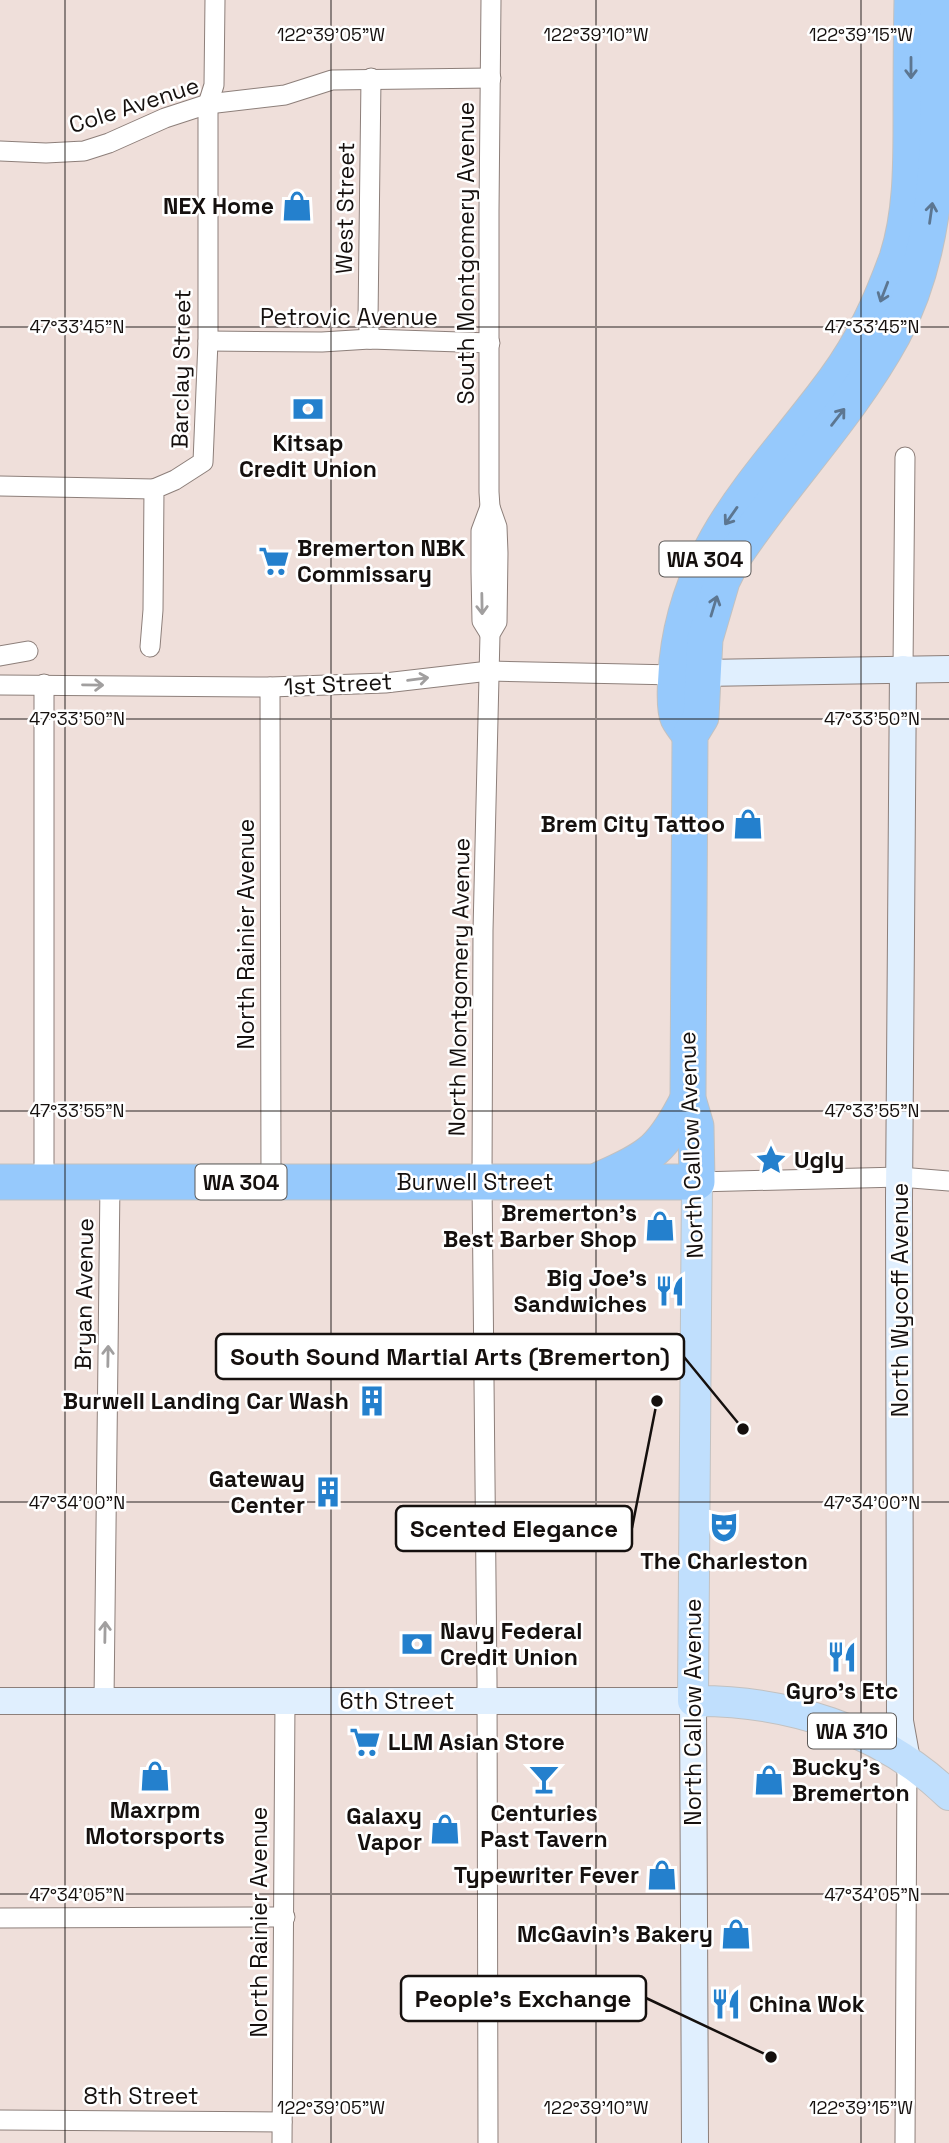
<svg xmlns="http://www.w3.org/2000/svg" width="949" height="2143" viewBox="0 0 949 2143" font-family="'Space Grotesk',sans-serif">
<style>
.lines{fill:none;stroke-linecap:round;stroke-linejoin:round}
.street-casing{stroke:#8d7f7a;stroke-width:21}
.secondary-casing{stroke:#8d7f7a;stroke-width:28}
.primary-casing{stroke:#c2c1c0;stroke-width:32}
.highway-casing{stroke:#c2c1c0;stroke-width:37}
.street{stroke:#fff;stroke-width:19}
.secondary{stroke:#e0effe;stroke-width:26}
.primary{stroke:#c0dffd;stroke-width:30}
.highway{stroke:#96c9fc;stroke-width:35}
.oneway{stroke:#5c7691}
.oneway2{stroke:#a19f9f}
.ticks{fill:none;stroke:#15100e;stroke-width:2;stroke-opacity:0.45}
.labels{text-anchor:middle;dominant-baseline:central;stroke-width:5;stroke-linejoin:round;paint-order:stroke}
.shield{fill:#fff;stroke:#5b5856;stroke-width:2}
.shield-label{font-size:21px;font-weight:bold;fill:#15100e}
.street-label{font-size:23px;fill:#15100e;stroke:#fff}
.poi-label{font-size:23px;font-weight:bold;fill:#15100e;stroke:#fff;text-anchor:end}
.ticks-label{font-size:18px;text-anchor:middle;fill:#15100e;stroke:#fff;stroke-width:5;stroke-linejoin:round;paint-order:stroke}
.leader{fill:none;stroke:#15100e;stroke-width:2.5}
.callout-dot{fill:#15100e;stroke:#fff;stroke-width:2.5}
.callout{fill:#fff;stroke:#15100e;stroke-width:2.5}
.callout-label{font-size:24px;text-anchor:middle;font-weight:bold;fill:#15100e}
</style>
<rect width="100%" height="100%" fill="#efdfda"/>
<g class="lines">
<g class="street-casing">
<g id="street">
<polyline points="0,151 46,153 84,151 109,143 165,118 208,104 285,95 332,80 491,78"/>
<polyline points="370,339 368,320 371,78"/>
<polyline points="208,341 322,342 370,339 490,343"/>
<polyline points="0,486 154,489"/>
<polyline points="490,507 481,531 481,572 482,621 490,634"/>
<polyline points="150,647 153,610 154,489 175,480 203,462 208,341 208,104 214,85 215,0"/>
<polyline points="0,656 28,651"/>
<polyline points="903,669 905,457"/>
<polyline points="44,684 44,1181"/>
<polyline points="0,685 270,687 385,683 489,671 676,675"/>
<polyline points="270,687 271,1181"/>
<polyline points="697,1182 900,1177 949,1181"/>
<polyline points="104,1701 110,1182"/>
<polyline points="0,1918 285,1917"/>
<polyline points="0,2120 282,2122"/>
<polyline points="282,2143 285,1701"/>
<polyline points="488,2143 487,1680 482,1181 483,931 490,634 497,622 498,553 497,527 490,507 489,492 489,211 491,0"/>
<polyline points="905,2143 907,1760"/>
</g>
</g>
<g class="secondary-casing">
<g id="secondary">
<polyline points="903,669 899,1199 900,1721 907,1760"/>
<polyline points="702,673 949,669"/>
<polyline points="0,1701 693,1701 695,2143"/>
</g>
</g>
<g class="primary-casing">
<path id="primary" d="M697,1182l-4,519c93,-1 188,28 256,94"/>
</g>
<g class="highway-casing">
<g id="highway">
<path d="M690,735c-4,-5 -9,-11 -12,-17 -5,-11 -2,-44 -1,-57 13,-122 90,-188 158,-281 28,-38 46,-78 62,-122 14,-43 14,-91 14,-136 0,-41 0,-81 1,-122"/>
<path d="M601,1179c51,-22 62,-31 87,-80"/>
<path d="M0,1182h697l-1,-56 -8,-27 2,-364 11,-18 4,-78 17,-58 13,-26c50,-75 115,-141 158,-220 55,-102 44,-224 45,-335"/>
</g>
</g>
<use href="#street" class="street"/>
<use href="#secondary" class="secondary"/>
<use href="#primary" class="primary"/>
<use href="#highway" class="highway"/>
</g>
<defs><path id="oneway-shaft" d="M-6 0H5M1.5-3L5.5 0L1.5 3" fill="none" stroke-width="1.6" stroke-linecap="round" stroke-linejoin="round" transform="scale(1.75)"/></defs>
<g class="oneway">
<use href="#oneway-shaft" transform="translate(911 68) rotate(90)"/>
<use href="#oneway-shaft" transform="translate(931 213) rotate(-82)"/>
<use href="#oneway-shaft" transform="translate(884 292) rotate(111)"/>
<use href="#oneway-shaft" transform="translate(838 417) rotate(-52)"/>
<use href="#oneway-shaft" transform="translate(731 516) rotate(125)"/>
<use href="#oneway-shaft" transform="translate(714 606) rotate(-73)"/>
</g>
<g class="oneway2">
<use href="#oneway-shaft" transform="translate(482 604) rotate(89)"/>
<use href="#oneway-shaft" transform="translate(418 679) rotate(-7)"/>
<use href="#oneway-shaft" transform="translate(93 685) rotate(1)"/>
<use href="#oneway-shaft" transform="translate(108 1356) rotate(-89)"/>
<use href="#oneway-shaft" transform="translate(105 1632) rotate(-89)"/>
</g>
<path class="ticks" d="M65,0v2143M331,0v2143M596,0v2143M861,0v2143M0,327h949M0,719h949M0,1111h949M0,1502h949M0,1894h949"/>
<defs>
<g id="shop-bare" transform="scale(2.415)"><path d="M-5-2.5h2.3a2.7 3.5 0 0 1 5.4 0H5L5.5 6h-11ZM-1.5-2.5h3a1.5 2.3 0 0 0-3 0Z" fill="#2480cd" stroke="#fff" stroke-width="2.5" paint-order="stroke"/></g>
<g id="bank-bare" transform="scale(2.415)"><path d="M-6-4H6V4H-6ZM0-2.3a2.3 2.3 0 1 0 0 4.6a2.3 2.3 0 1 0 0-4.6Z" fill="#2480cd" stroke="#fff" stroke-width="2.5" paint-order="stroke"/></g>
<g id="supermarket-bare" transform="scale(2.415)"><path d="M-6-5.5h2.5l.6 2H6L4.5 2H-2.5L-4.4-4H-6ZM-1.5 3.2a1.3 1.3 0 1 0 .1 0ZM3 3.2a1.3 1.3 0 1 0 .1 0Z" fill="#2480cd" stroke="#fff" stroke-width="2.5" paint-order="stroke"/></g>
<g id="sight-bare" transform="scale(2.415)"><path d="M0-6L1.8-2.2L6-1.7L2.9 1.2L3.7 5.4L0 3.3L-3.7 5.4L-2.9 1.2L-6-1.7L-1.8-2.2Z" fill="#2480cd" stroke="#fff" stroke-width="2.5" paint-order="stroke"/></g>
<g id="restaurant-bare" transform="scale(2.415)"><path d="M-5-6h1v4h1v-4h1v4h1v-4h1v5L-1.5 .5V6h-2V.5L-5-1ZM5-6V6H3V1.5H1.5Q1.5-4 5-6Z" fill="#2480cd" stroke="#fff" stroke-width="2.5" paint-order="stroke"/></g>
<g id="building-bare" transform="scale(2.415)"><path d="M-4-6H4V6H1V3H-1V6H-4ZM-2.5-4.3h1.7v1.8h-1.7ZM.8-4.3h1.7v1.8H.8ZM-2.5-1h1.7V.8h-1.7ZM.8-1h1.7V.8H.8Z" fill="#2480cd" stroke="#fff" stroke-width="2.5" paint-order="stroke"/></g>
<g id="theatre-bare" transform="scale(2.415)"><path d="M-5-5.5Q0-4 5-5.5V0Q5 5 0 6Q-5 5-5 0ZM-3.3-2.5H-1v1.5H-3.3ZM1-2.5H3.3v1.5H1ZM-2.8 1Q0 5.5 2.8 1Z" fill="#2480cd" stroke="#fff" stroke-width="2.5" paint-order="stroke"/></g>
<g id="bar-bare" transform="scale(2.415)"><path d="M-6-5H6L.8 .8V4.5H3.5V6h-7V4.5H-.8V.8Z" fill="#2480cd" stroke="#fff" stroke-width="2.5" paint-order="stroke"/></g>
</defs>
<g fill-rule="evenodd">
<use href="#shop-bare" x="297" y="206"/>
<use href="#bank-bare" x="308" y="409"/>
<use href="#supermarket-bare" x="274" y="561"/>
<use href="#shop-bare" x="748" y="824"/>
<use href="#sight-bare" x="771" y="1160"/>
<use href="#shop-bare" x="660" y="1226"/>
<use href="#restaurant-bare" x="670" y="1291"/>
<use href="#building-bare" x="372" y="1401"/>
<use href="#building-bare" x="328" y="1492"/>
<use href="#theatre-bare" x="724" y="1527"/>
<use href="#bank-bare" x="417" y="1644"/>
<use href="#restaurant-bare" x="842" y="1657"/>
<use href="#supermarket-bare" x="365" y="1742"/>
<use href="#shop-bare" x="155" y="1776"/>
<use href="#bar-bare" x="544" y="1779"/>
<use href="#shop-bare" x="769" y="1780"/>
<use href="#shop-bare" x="445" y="1829"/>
<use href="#shop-bare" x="662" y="1875"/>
<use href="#shop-bare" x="736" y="1934"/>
<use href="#restaurant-bare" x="726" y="2004"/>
</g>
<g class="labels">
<g class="shield">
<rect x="659.5" y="541.5" width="91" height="35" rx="5"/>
<rect x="195.5" y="1164.5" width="91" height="35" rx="5"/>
<rect x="808" y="1713.5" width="88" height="35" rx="5"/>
</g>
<g class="shield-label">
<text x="705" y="559">WA 304</text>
<text x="241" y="1182">WA 304</text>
<text x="852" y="1731">WA 310</text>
</g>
<g class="street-label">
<text transform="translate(134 105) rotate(-18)">Cole Avenue</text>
<text transform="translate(345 208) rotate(-89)">West Street</text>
<text transform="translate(466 253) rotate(-90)">South Montgomery Avenue</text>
<text x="349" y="317">Petrovic Avenue</text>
<text transform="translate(181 369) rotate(-89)">Barclay Street</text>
<text transform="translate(338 684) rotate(-3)">1st Street</text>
<text transform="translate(246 934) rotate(-90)">North Rainier Avenue</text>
<text transform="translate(459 987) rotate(-89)">North Montgomery Avenue</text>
<text transform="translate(691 1145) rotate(-92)">North Callow Avenue</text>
<text x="475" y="1182">Burwell Street</text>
<text transform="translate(84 1294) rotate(-89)">Bryan Avenue</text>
<text transform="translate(900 1300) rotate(-90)">North Wycoff Avenue</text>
<text x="397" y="1701">6th Street</text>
<text transform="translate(693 1712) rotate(-90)">North Callow Avenue</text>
<text transform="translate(259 1922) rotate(-90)">North Rainier Avenue</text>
<text x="141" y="2096">8th Street</text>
</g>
<g class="poi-label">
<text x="274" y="206">NEX Home</text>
<text x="308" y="443" text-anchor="middle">Kitsap<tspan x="308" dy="26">Credit Union</tspan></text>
<text x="297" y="548" text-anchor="start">Bremerton NBK<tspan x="297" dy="26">Commissary</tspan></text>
<text x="725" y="824">Brem City Tattoo</text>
<text x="794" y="1160" text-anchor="start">Ugly</text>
<text x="637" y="1213">Bremerton's<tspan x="637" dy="26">Best Barber Shop</tspan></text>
<text x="647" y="1278">Big Joe's<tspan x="647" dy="26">Sandwiches</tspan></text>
<text x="349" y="1401">Burwell Landing Car Wash</text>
<text x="305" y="1479">Gateway<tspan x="305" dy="26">Center</tspan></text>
<text x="724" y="1561" text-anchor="middle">The Charleston</text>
<text x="440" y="1631" text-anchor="start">Navy Federal<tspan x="440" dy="26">Credit Union</tspan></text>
<text x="842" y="1691" text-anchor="middle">Gyro's Etc</text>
<text x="388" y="1742" text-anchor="start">LLM Asian Store</text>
<text x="792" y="1767" text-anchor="start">Bucky's<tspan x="792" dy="26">Bremerton</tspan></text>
<text x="155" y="1810" text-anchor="middle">Maxrpm<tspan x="155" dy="26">Motorsports</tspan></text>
<text x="544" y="1813" text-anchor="middle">Centuries<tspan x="544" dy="26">Past Tavern</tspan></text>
<text x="422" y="1816">Galaxy<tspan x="422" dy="26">Vapor</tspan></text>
<text x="639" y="1875">Typewriter Fever</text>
<text x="713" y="1934">McGavin's Bakery</text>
<text x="749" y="2004" text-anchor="start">China Wok</text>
</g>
</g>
<g class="ticks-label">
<text x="331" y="41">122°39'05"W</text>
<text x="596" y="41">122°39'10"W</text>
<text x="861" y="41">122°39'15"W</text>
<text x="872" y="333">47°33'45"N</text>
<text x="77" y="333">47°33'45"N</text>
<text x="872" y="725">47°33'50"N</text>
<text x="77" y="725">47°33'50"N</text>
<text x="77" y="1117">47°33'55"N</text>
<text x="872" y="1117">47°33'55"N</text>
<text x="77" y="1509">47°34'00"N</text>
<text x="872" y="1509">47°34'00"N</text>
<text x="77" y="1901">47°34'05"N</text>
<text x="872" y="1901">47°34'05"N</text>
<text x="331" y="2114">122°39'05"W</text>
<text x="596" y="2114">122°39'10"W</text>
<text x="861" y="2114">122°39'15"W</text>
</g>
<path class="leader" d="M743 1429L684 1357M657 1401L632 1528M771 2057L646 1998"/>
<g class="callout-dot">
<circle cx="743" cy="1429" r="7"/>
<circle cx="657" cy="1401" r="7"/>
<circle cx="771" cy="2057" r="7"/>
</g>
<g class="callout">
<rect x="216" y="1334" width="468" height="45" rx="7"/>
<rect x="396" y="1506" width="236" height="45" rx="7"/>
<rect x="401" y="1976" width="245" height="45" rx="7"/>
</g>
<g class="callout-label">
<text x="450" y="1365">South Sound Martial Arts (Bremerton)</text>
<text x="514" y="1537">Scented Elegance</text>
<text x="523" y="2007">People's Exchange</text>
</g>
</svg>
